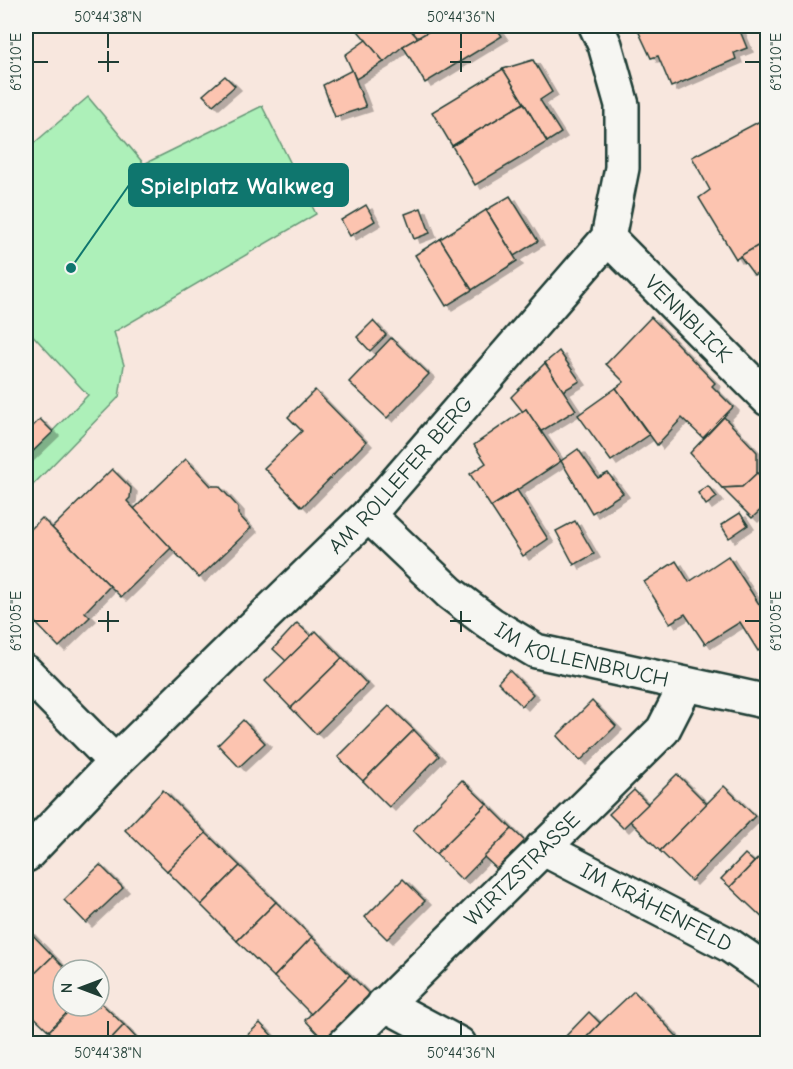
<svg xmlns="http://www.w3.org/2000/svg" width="793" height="1069" viewBox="0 0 793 1069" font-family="'Comic Neue',sans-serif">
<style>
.green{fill:#adf0b9;stroke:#669676;stroke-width:1.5}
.building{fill:#fcc4b0;stroke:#1f3d34;stroke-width:1.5;filter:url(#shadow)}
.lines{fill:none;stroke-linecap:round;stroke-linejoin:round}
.minor-casing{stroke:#1f3d34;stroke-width:38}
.minor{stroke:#f6f6f2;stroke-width:33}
.ticks{fill:none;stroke:#1f3d34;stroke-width:2}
.labels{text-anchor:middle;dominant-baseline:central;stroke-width:4.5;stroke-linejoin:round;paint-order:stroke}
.street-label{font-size:22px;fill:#1f3d34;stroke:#f6f6f2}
.leader{fill:none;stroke:#0f766e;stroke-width:2}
.callout-dot{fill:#0f766e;stroke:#f6f6f2;stroke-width:2}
.callout{fill:#0f766e;stroke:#0f766e;stroke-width:2}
.callout-label{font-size:24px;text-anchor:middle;font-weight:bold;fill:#fff}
.neatline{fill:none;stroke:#1f3d34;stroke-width:2}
.ticks-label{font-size:15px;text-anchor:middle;fill:#1f3d34}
</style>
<defs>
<filter id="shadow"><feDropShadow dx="6" dy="4" stdDeviation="0" flood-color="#0004"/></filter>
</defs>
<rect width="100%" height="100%" fill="#f8e7de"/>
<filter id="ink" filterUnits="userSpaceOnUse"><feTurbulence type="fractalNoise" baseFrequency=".0167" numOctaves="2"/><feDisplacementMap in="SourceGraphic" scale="12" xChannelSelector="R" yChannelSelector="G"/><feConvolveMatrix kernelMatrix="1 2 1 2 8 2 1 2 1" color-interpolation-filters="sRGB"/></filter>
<g filter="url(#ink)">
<polygon class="green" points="88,97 144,164 262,106 316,214 114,332 124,365 119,397 26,492 26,458 88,395 26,328 26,150"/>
<g class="building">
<polygon points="354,26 407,26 418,38 403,46 384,62"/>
<polygon points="407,26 438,26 418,38"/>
<polygon points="438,26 495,26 502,36 425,83 403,46"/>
<polygon points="636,26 738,26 747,48 734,53 736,59 671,87 658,56 651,58"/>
<polygon points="366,40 384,62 356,79 345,55"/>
<polygon points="533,60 552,92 540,100 561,133 547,142 503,69"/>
<polygon points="503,69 524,103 452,146 432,112"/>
<polygon points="352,70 366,107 335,117 323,85"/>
<polygon points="225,76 235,86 213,105 203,95"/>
<polygon points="524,103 547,142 475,185 452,146"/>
<polygon points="762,120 768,129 768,240 736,259 699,198 710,190 692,157"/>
<polygon points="510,196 538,241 514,256 486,210"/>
<polygon points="366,205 375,221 350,236 341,220"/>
<polygon points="421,208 430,233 414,239 405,214"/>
<polygon points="486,210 517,261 472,290 440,239"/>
<polygon points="440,239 472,290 446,306 415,255"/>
<polygon points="768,240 768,266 754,275 740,256"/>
<polygon points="651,317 715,383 712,386 733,407 703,438 682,418 657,445 616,388 624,382 606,364"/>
<polygon points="373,321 386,335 370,351 357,337"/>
<polygon points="391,338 429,374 387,418 349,382"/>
<polygon points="559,351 580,381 563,391 545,363"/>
<polygon points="545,363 576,410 540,432 526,409 523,412 511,397"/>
<polygon points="616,388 649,435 611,461 578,415"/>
<polygon points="315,390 366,442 302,507 264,468 302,431 288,417"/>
<polygon points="526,409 561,461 491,507 470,474 486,463 474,445"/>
<polygon points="724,417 757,452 757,473 742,487 722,488 690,453"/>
<polygon points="40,419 53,432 26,458 26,433"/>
<polygon points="578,449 598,478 608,473 623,493 592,513 561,461"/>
<polygon points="186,459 211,486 219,486 238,507 238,514 251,528 199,578 134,509"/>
<polygon points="112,469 131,488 130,498 127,501 171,548 121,597 52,528"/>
<polygon points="757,473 768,483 768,503 752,518 722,488 742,487"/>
<polygon points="708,486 717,497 706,505 698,493"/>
<polygon points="517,490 548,539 523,556 491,507"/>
<polygon points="740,513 748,525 729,538 721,525"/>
<polygon points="42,518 110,586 85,612 90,617 59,647 26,613 26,534"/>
<polygon points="575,521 594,554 574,565 556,531"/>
<polygon points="728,556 768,618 768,645 758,651 740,622 705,644 685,614 670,623 644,582 676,561 689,582"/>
<polygon points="297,623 311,636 286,661 273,649"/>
<polygon points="316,631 342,658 291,708 265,681"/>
<polygon points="342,658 367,684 316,734 291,708"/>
<polygon points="509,670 533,694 522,706 498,682"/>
<polygon points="592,701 616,726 580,761 557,736"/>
<polygon points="389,706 414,730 363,781 338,757"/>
<polygon points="243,720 265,743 239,767 218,745"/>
<polygon points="414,730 439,756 389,807 363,781"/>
<polygon points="677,774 707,804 660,851 630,821"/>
<polygon points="462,780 487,804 436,854 413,830"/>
<polygon points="724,786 755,816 691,881 660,851"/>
<polygon points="163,790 206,833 167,871 125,830"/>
<polygon points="634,790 648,804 623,828 609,814"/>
<polygon points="487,804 512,829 462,880 436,854"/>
<polygon points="512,829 525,841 497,869 484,857"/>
<polygon points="206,833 240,866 201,905 167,871"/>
<polygon points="768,848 768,923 730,887"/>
<polygon points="745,854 754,862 730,887 721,879"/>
<polygon points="100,865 123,888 86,923 64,900"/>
<polygon points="240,866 276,902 237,941 201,905"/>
<polygon points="403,879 425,901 387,939 365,917"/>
<polygon points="276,902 312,937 274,977 237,941"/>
<polygon points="26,928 53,956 26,982"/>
<polygon points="312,937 350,975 311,1014 274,977"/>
<polygon points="53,956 67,970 63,970 63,1006 74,1006 49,1031 26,1009 26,982"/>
<polygon points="350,975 370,995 324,1040 305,1020"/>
<polygon points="634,991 684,1044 580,1044 600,1023"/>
<polygon points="99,1001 124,1025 106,1044 61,1044 49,1031 74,1006 99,1006"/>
<polygon points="589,1012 600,1023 580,1044 570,1044 564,1038"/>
<polygon points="260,1023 280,1044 238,1044"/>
<polygon points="124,1025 142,1044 106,1044"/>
</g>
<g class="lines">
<g class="minor-casing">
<g id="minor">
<path id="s1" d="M608,238l160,161"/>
<path id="s2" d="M368,515l82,78 41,31 45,27 232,51"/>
<polyline points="26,672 115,762"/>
<path id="s3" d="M542,848l187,97 39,27"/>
<path id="s4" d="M26,855l89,-93 253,-247 240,-277 14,-70v-63l-17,-60 -9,-19"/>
<polyline points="384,1004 459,1044"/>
<path id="s5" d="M345,1044l318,-314 23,-45"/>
</g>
</g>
<use href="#minor" class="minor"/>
</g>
</g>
<path class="ticks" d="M108,33v15M461,33v15M108,51v21M461,51v21M33,62h15M98,62h21M450,62h21M745,62h15M108,611v21M461,611v21M33,621h15M98,621h21M450,621h21M745,621h15M108,1021v15M461,1021v15"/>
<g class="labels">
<g class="street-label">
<text stroke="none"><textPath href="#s1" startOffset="114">VENNBLICK</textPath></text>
<text stroke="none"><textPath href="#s4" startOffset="534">AM ROLLEFER BERG</textPath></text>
<text stroke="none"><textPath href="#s2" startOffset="262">IM KOLLENBRUCH</textPath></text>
<text stroke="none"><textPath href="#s5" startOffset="249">WIRTZSTRASSE</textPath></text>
<text stroke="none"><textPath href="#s3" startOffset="129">IM KRÄHENFELD</textPath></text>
</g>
</g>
<path class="leader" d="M71 268L129 185"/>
<circle class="callout-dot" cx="71" cy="268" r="6"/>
<rect class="callout" x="129" y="164" width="219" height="42" rx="6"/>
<g class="callout-label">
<text x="238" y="194">Spielplatz Walkweg</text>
</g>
<rect width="793" height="1069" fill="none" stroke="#f6f6f2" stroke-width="66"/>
<g transform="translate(81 988) rotate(270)"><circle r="28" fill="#f6f6f2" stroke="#a0aca6" stroke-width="1.5"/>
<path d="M0-4.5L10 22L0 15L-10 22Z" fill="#1f3d34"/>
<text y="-9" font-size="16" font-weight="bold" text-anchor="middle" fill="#1f3d34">N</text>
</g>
<rect x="33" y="33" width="727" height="1003" class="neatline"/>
<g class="ticks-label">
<text x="108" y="22">50°44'38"N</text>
<text x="461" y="22">50°44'36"N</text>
<text transform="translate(776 62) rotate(-90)" y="5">6°10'10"E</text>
<text transform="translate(16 62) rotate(-90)" y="5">6°10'10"E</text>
<text transform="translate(776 621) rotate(-90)" y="5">6°10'05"E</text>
<text transform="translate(16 621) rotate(-90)" y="5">6°10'05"E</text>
<text x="108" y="1058">50°44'38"N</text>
<text x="461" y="1058">50°44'36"N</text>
</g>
</svg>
